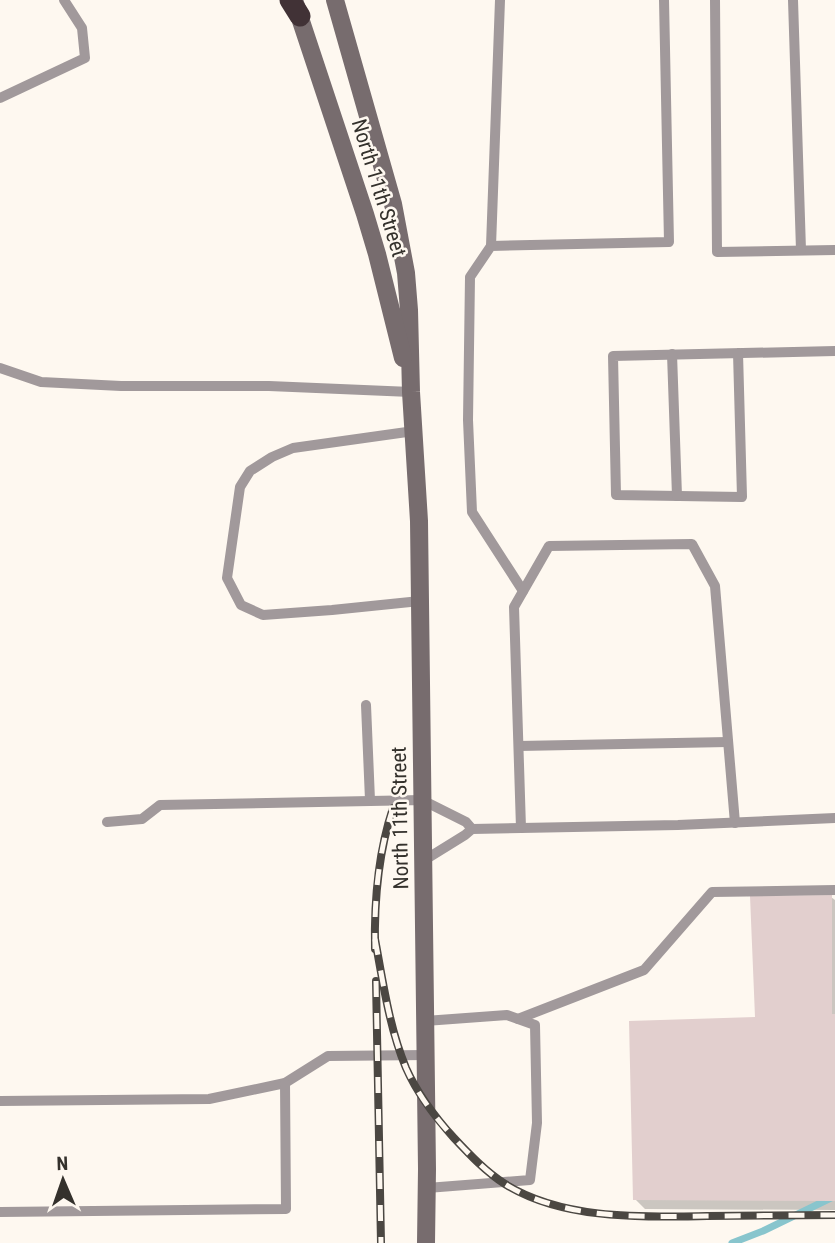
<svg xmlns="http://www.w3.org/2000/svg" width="835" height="1243" viewBox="0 0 835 1243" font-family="'Roboto Condensed',sans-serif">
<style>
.shadow{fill:#0003}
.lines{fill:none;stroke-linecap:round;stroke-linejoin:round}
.stream{stroke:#88c5cd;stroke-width:7}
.building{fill:#e2cfce}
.lane{stroke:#a1999b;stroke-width:10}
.secondary{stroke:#776c6e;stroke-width:18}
.highway{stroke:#413236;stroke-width:21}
.rail-casing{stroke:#4b4742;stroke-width:8}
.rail{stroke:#fef8f0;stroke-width:5;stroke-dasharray:16;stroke-linecap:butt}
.labels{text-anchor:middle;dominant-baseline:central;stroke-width:5;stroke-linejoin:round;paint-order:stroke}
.street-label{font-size:21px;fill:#34312c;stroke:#fef8f0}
</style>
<rect width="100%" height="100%" fill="#fef8f0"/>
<polygon class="shadow" points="831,897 835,900 835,1210 645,1209 635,1199 756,1018"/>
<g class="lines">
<polyline class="stream" points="732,1243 763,1231 835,1196"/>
</g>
<polygon class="building" points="832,895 832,1014 835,1014 835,1201 633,1200 629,1021 755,1017 750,896"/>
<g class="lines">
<g class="lane">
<polyline points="715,0 717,252 835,250"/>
<polyline points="793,0 801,250"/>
<polyline points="0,98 85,58 82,28 64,0"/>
<polyline points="491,246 500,0"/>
<polyline points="738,353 742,497 616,495 613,356 835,351"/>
<polyline points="672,354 677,496"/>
<polyline points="0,368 41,382 121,386 269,386 411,392"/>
<polyline points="414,431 293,448 272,457 250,471 240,487 227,578 241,605 263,615 332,610 420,601"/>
<polyline points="523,591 472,512 468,420 470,277 491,246 669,242 664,0"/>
<polyline points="366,705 370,800"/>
<polyline points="519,746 728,742"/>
<polyline points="107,822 142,819 160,805 422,800 466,822 472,829"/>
<polyline points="521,828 514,607 549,546 692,544 715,586 735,823"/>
<polyline points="423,861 465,835 472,829 678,825 835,818"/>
<polyline points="518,1019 644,970 712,892 835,890"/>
<polyline points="425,1021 507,1015 535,1025 537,1123 530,1180 427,1188"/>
<polyline points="0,1101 209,1099 285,1083 328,1056 426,1055"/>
<polyline points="0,1212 286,1209 285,1083"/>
</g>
<g class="secondary">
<polyline points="335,0 393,204 406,273 409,310 411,392 419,521 427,1169 426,1243"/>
<polyline points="295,3 365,214 377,254 403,358"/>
</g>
<polyline class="highway" points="290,0 300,16"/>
<g class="rail-casing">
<g id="rail">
<path d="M375,939c8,43 14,88 31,129 12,27 28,48 48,70 15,16 32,34 51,46 58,36 136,33 202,32 43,0 85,-1 128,-1"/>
<path d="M375,949c-1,-48 3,-96 18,-141"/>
<polyline points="376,981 381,1243"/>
</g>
</g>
<use href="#rail" class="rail"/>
</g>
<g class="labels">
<g class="street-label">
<text transform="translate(379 188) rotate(73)">North 11th Street</text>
<text transform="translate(400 818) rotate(-91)">North 11th Street</text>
</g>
</g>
<g transform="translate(63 1180) rotate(358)" stroke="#fef8f0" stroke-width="5" paint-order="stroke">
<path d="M0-5L12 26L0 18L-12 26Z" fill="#34312c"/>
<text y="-10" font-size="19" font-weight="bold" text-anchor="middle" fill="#34312c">N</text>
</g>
</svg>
